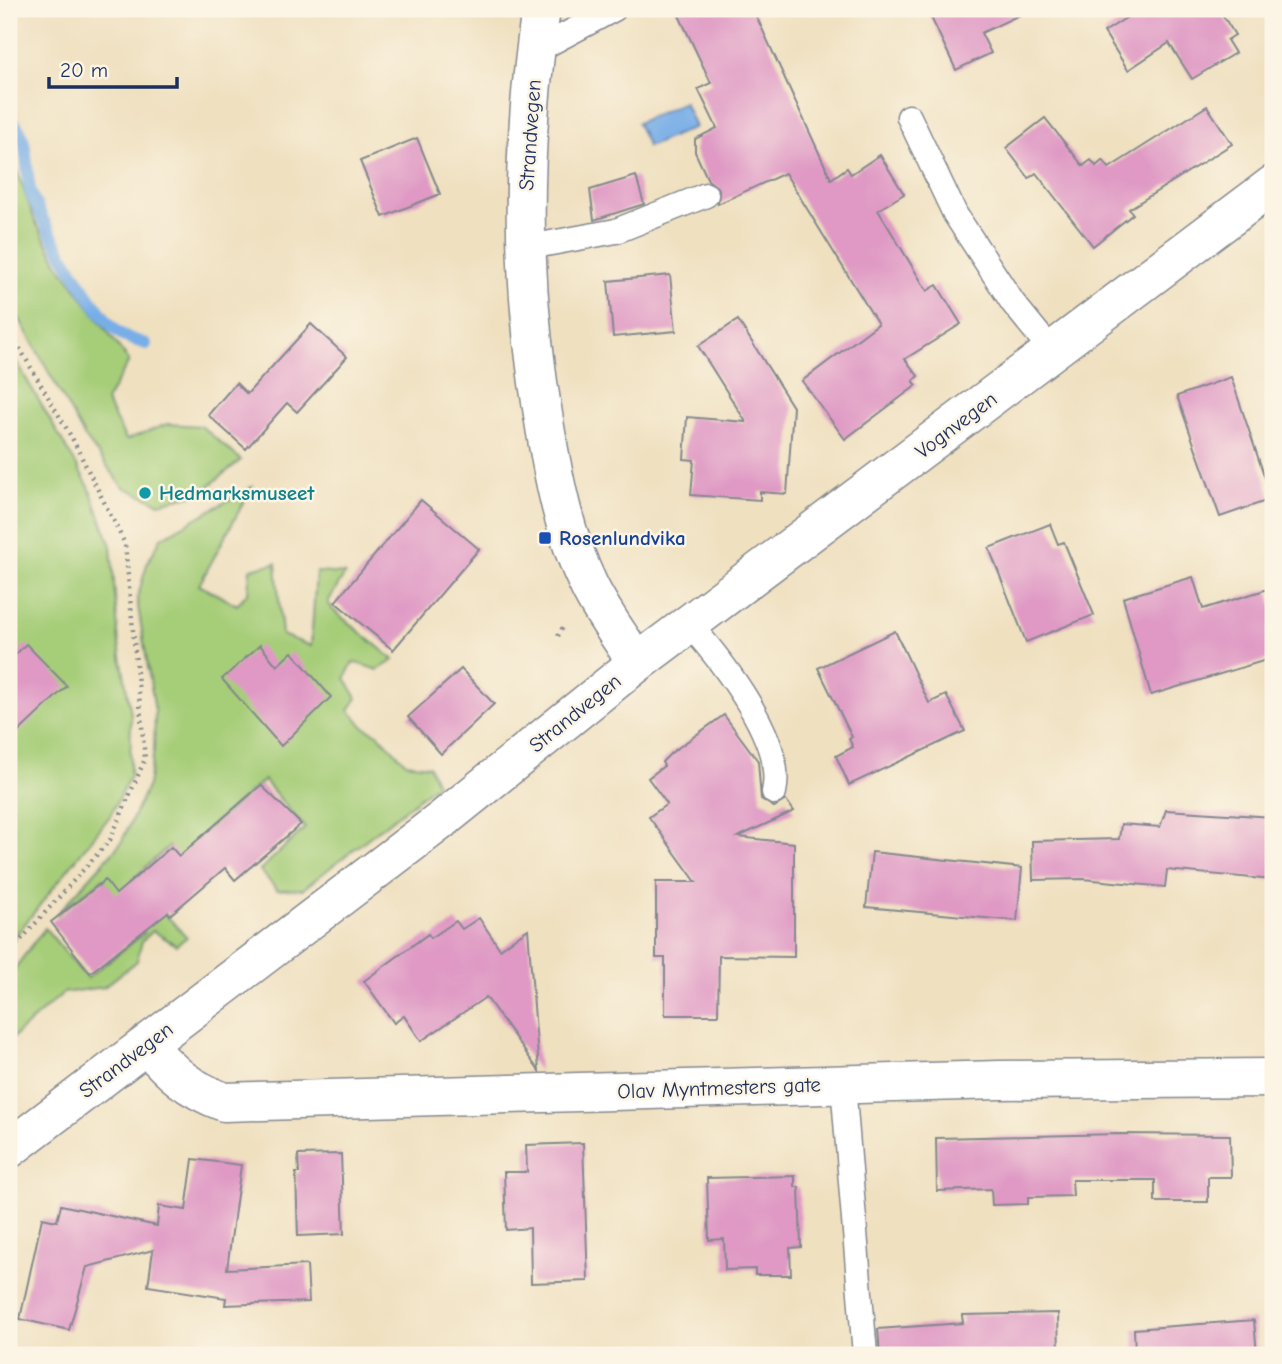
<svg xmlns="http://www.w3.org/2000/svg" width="1282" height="1364" viewBox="0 0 1282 1364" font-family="'Comic Neue',sans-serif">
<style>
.green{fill:#a6cd78;stroke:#607e6b;stroke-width:2}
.water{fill:#78aee7;stroke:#4a6ea2;stroke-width:2}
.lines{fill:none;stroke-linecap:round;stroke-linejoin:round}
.stream{stroke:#78aee7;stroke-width:12}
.building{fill:#df99c4}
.service-casing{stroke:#85888f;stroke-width:27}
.minor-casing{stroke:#85888f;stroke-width:41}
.secondary-casing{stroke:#85888f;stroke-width:41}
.path{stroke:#85888f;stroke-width:4.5;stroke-dasharray:2 5;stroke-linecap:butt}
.service{stroke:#fff;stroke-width:24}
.minor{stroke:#fff;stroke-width:38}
.secondary{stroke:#fff;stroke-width:38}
.culture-dot{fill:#0f9aa8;stroke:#fcf5e5;stroke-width:2.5}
.transit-dot{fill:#1a4fb4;stroke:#fcf5e5;stroke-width:2.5}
.labels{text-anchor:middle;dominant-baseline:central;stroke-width:5;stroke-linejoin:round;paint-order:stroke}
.street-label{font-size:21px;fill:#1b2f5e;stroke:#fcf5e5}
.culture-label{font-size:21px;font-weight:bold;fill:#0d838f;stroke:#fcf5e5;text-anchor:start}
.transit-label{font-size:21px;font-weight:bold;fill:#164399;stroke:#fcf5e5;text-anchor:start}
</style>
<rect width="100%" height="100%" fill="#fcf5e5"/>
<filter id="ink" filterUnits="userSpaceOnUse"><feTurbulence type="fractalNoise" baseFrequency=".0143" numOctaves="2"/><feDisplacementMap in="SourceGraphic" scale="14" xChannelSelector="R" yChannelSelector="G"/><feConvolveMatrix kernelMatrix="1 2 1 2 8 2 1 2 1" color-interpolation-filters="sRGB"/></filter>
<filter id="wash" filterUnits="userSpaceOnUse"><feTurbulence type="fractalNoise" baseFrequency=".00686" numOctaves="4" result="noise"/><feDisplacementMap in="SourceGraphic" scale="28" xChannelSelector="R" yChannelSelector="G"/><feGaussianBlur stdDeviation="1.57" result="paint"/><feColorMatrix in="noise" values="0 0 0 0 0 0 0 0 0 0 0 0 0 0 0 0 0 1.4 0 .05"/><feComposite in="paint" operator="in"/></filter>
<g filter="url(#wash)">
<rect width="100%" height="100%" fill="#efe0c0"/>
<g class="green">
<polygon points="9,149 35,221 59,265 129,361 106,401 126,440 167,424 201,426 241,460 199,494 159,503 123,487 84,436 9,300"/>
<polygon points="9,349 89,487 111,546 119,645 131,714 130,776 110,816 9,944"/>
<polygon points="252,487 199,585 237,605 248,592 250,569 276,563 282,635 311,646 316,572 345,574 328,602 333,610 394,660 378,670 353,662 345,678 357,698 349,710 364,727 378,734 406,763 429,766 437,784 303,889 277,890 260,870 305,828 264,780 196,839 218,870 200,882 168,847 132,880 187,937 176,945 153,931 142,941 137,961 104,987 63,993 9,1041 9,976 45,928 87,978 144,933 103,879 56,915 121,843 148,785 154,751 155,711 137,600 147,564 161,538"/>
</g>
<polygon class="water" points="684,102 695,127 648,147 637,123"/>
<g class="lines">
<path class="stream" d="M9,119c21,12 16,49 21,70 6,26 70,132 91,145 7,5 17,7 25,10"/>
</g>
<g id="blocks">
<g class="building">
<polygon points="676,9 753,9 831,179 847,168 851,174 880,155 904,194 878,210 927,291 937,285 961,324 905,359 918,376 913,381 917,385 845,439 802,381 878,324 785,173 718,204 719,189 708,180 695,152 695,139 717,128 698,89 711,83"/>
<polygon points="927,9 1032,9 981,33 991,53 956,70"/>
<polygon points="1140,9 1224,9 1220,11 1235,35 1227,40 1235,53 1192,79 1169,43 1128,70 1104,32"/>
<polygon points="1207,106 1232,144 1129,209 1133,214 1093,246 1036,173 1029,178 1006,148 1045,118 1083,166 1091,160 1096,166 1103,160 1109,168"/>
<polygon points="417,138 440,194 383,217 360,161"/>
<polygon points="636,176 644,204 594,220 590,190"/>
<polygon points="670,275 676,331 613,337 608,281"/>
<polygon points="738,320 793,407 787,494 760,492 760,500 691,495 694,460 684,459 687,417 746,422 698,346"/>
<polygon points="311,324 347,357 297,412 287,403 246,449 208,415 236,383 247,394"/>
<polygon points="1231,377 1272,499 1220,517 1177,396"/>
<polygon points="421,500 479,549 393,650 335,602"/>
<polygon points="1050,524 1058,544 1064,542 1094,615 1026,642 989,548"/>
<polygon points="1193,577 1203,609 1268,589 1273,608 1273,658 1151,695 1123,598"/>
<polygon points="895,631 929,703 946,695 965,731 849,785 836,756 853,747 849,739 852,737 818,668"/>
<polygon points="26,644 67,686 9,741 9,661"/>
<polygon points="260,645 277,666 292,652 331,697 281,746 222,679"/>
<polygon points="461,669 494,704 441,754 408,717"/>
<polygon points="724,715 758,761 761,799 774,807 786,800 794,811 738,837 794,843 794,957 719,956 718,1015 665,1015 665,958 656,958 656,882 696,882 649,817 667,804 648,778 664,766 662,762 671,753"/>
<polygon points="261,785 301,824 235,880 225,868 170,915 168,912 90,973 51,922 105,880 116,894 171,847 179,856"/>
<polygon points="1166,810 1273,817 1273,880 1167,870 1165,887 1083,879 1033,880 1032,841 1119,839 1121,824 1160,827"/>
<polygon points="872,852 1022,868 1017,921 866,907"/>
<polygon points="479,918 500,949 528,929 539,1071 486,997 421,1041 404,1016 394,1023 364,981 428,934 431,938 456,921 462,929"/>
<polygon points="1120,1134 1230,1135 1231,1177 1208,1177 1208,1202 1155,1202 1155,1180 1072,1180 1073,1196 1028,1197 1028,1204 992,1205 991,1189 937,1191 936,1138"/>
<polygon points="583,1143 588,1281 531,1283 530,1228 506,1230 504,1172 527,1172 526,1145"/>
<polygon points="341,1154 344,1234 298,1236 296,1173 299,1173 298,1155"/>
<polygon points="193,1159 241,1165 227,1269 307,1265 309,1302 225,1305 226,1298 148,1286 153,1250 87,1267 69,1330 20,1319 42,1218 57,1221 61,1205 157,1226 159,1206 186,1210"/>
<polygon points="795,1176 795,1187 799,1187 801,1247 790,1248 791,1275 755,1275 755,1269 725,1270 724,1239 709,1240 707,1178"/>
<polygon points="1058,1313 1059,1355 880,1355 878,1329 963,1323 962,1315"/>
<polygon points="1254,1320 1257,1355 1135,1355 1134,1329"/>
</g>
</g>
</g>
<g filter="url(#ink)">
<use href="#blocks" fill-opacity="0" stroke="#85888f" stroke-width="2"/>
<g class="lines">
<g class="service-casing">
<g id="service">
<polyline points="537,50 614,9"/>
<polyline points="909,117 955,214 1013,303 1052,351"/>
<polyline points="524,248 616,231 706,195"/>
<path d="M689,624c32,36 97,117 85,168"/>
<polyline points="843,1084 865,1355"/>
</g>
</g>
<g class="minor-casing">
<path id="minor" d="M147,1045c25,29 41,43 77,57l775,-22 274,-2"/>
</g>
<g class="secondary-casing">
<g id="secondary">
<path d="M541,9c-21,144 -21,275 4,418 9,54 20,110 44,159 13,27 32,52 48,77"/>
<polyline points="9,1149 443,819 637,663 1273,185"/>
</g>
</g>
<g class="path">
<polyline points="9,330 72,438 125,544 145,759 110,840 9,953"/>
<polyline points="558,636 563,627"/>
</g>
<use href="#service" class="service"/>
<use href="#minor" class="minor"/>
<use href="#secondary" class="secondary"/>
</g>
</g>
<circle class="culture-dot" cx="145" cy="493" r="7"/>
<rect class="transit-dot" x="538" y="531" width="14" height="14" rx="3.5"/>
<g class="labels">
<g class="street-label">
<text transform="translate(530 135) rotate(-86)">Strandvegen</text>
<text transform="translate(956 425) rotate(-37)">Vognvegen</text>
<text transform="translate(575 713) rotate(-39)">Strandvegen</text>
<text transform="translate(126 1060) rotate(-37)">Strandvegen</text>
<text transform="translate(719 1088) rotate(-2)">Olav Myntmesters gate</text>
</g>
<g class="culture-label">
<text x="159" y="493">Hedmarksmuseet</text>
</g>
<g class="transit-label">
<text x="559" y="538">Rosenlundvika</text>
</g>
</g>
<rect width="1282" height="1364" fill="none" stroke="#fcf5e5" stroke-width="35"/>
<path d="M49 77v10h128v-10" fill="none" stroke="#1b2f5e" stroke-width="3.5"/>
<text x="60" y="77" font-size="21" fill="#1b2f5e" stroke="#fcf5e5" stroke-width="5" paint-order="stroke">20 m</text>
</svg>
